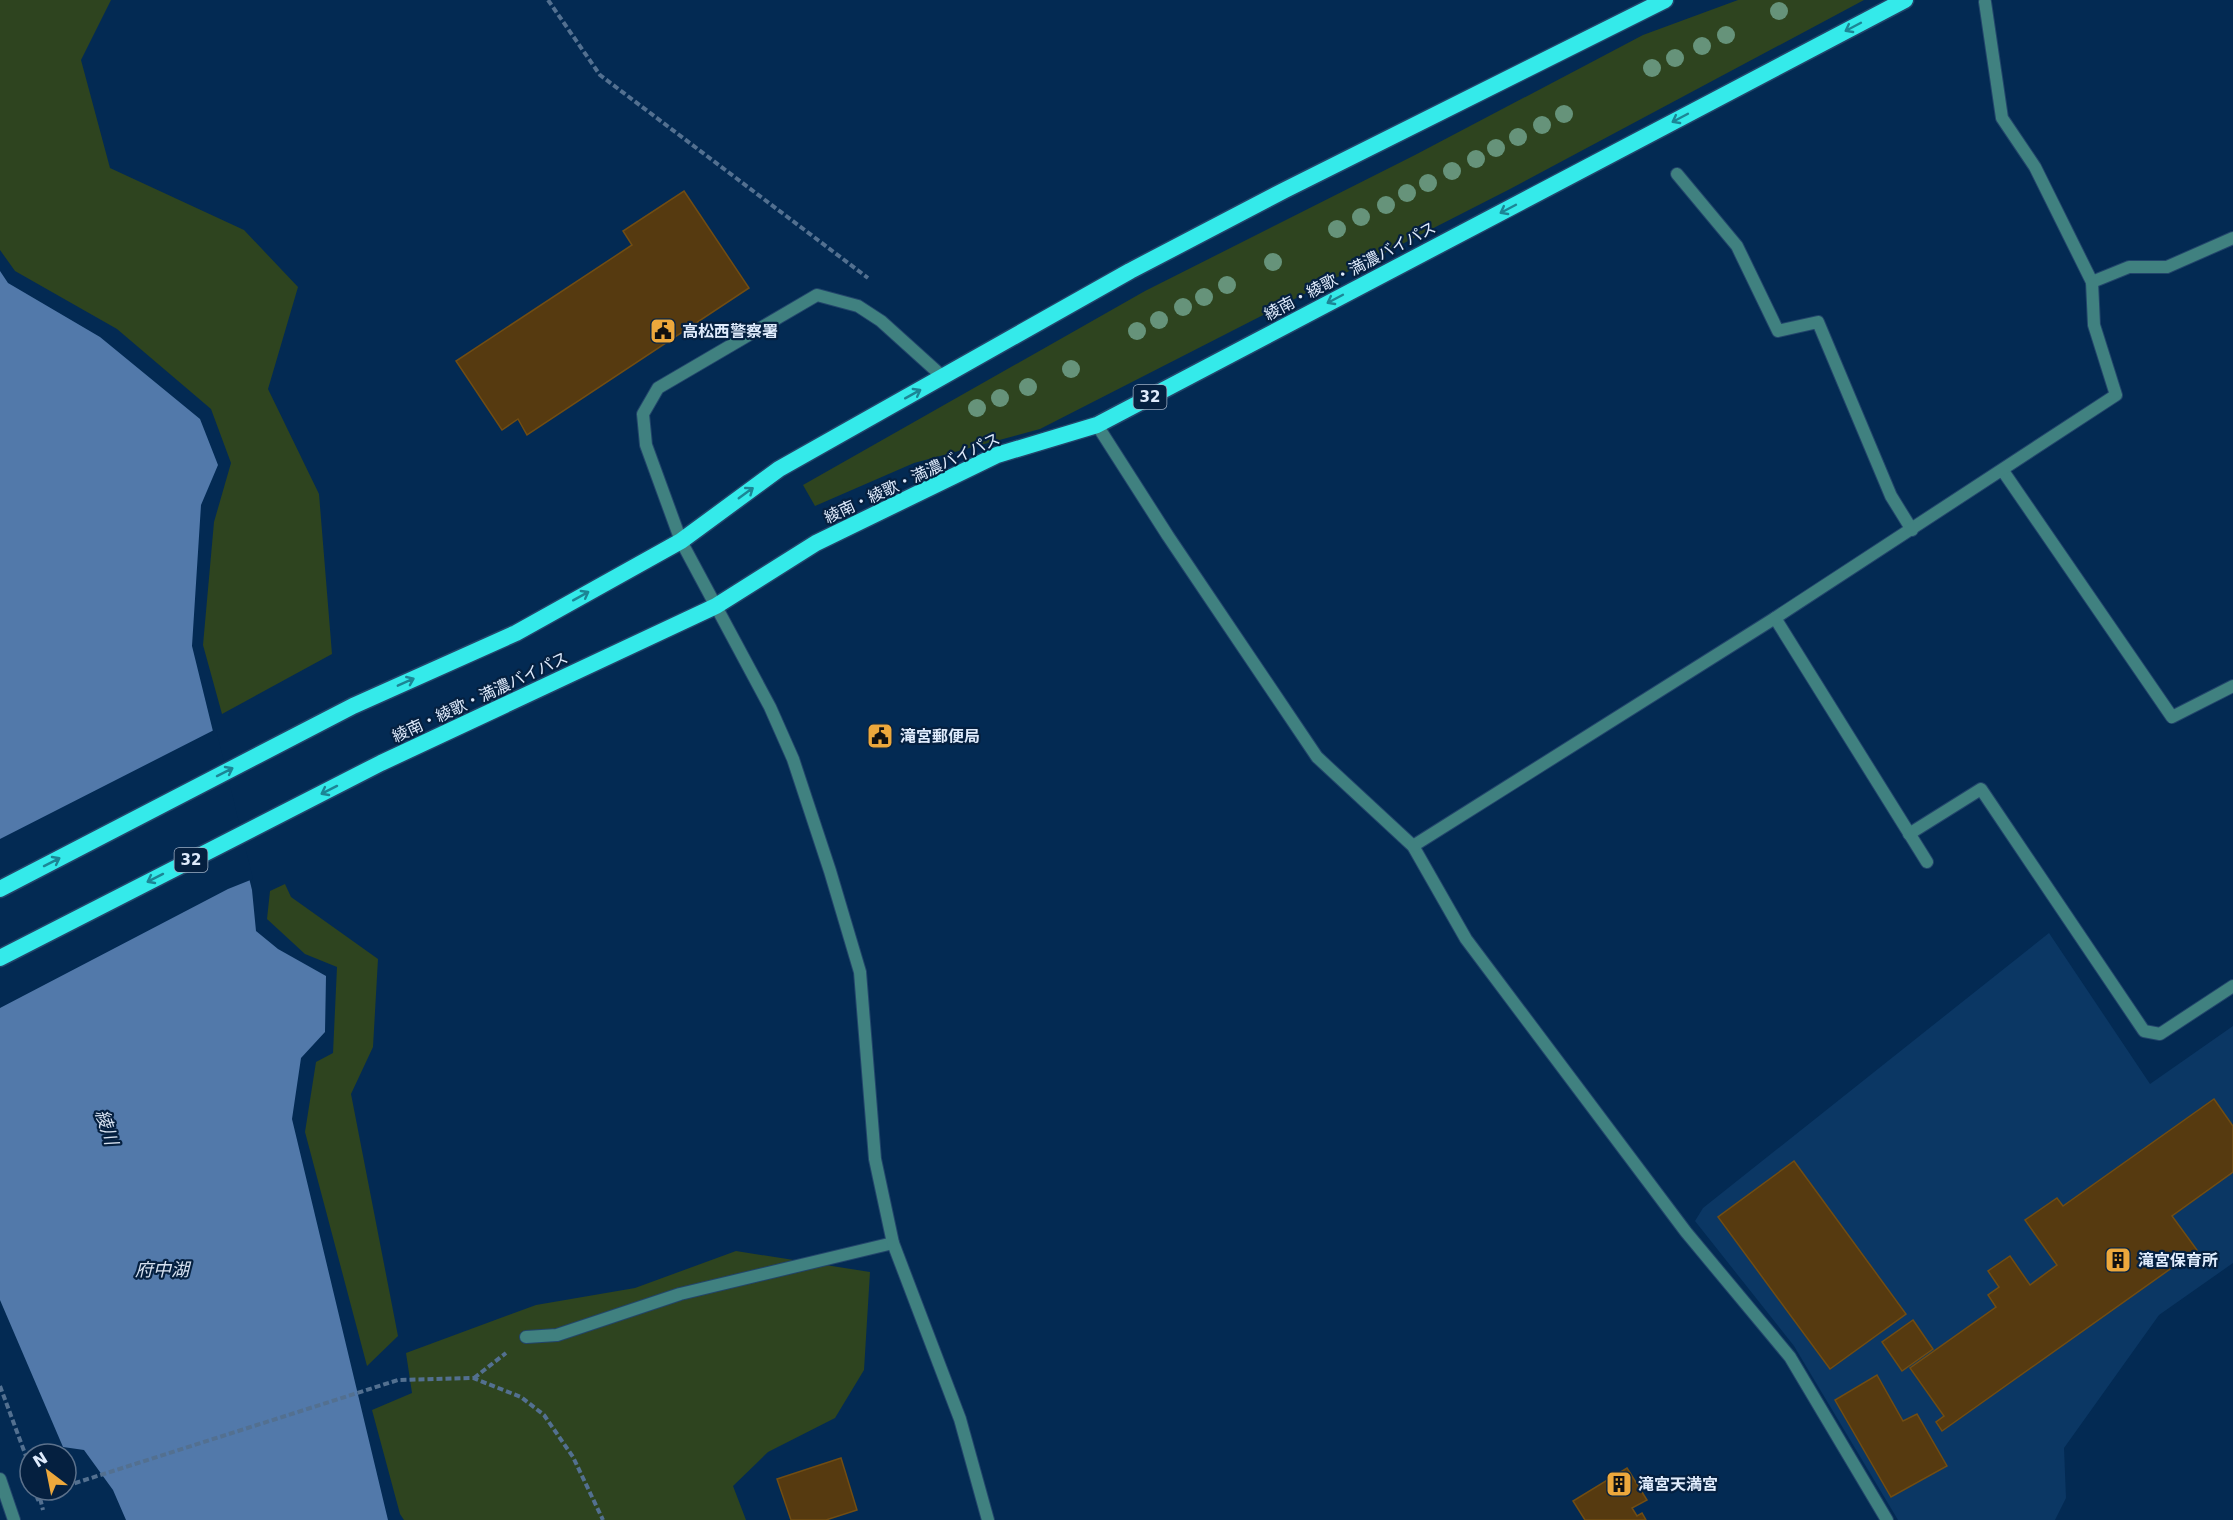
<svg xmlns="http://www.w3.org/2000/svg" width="2233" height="1520" viewBox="0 0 2233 1520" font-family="'DejaVu Sans','Noto Sans JP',sans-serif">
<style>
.built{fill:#0b3764}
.green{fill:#2e441f}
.water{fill:#5279aa}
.pier{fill:#032a53}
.building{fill:#563a10;stroke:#714d13;stroke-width:1.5}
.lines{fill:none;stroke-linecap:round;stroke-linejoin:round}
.service-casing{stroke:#22456b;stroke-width:14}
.minor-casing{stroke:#22456b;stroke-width:14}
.trunk-casing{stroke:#22456b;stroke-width:19}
.path{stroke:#537090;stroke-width:4;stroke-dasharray:6 3;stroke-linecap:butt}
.service{stroke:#408180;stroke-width:12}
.minor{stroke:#408180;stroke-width:12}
.trunk{stroke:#34eaea;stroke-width:16}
.tree{fill:#66937a}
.oneway{stroke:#1c8595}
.labels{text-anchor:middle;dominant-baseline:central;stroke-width:4.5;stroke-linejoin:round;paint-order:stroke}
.shield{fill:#052040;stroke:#9eaec4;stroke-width:1.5}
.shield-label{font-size:15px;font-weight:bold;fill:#dfebfc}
.street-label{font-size:16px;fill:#dfebfc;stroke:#052040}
.poi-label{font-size:16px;font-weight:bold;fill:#dfebfc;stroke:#052040;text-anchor:start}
.water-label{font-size:18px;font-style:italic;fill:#d6e1f0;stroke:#052040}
</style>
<rect width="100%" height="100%" fill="#032a53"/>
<polygon class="built" points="2049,933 2150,1084 2233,1026 2233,1263 2159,1315 2064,1448 2066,1498 2055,1520 1898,1520 1794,1346 1695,1221 1703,1208"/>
<g class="green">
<polygon points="0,0 111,0 81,60 110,168 244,230 298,287 268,389 319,494 332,654 222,714 203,645 214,522 231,463 211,409 117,329 15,271 0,250"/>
<polygon points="1738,0 1864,0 1510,189 1040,429 914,463 815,506 803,485 1145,291 1415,155 1643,35"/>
<polygon points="285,884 291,897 378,959 373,1047 351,1094 398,1336 367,1366 305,1132 316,1062 333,1053 337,967 305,954 267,919 270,891"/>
<polygon points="736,1251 870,1272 864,1370 835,1418 768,1452 733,1486 746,1520 404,1520 400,1514 372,1410 412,1393 406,1353 536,1305 635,1288"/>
</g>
<polygon class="water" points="0,271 8,283 100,337 200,419 218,465 201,505 192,646 252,890 256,931 278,949 326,976 325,1032 301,1058 292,1119 388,1520 126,1520 113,1490 84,1450 63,1447 0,1300"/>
<polygon class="pier" points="216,729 253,879 228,889 0,1008 0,839"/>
<g class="building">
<polygon points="684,191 749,288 527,435 518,419 502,430 456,361 632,245 623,231"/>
<polygon points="2214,1099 2233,1126 2233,1172 2172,1216 2197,1250 1942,1431 1936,1422 1944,1416 1910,1368 1996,1307 1988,1295 1999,1287 1988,1271 2010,1256 2030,1285 2057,1265 2025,1220 2057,1198 2063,1206"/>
<polygon points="1794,1161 1906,1314 1830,1369 1718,1217"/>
<polygon points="1913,1320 1933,1349 1902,1371 1882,1342"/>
<polygon points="1877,1375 1903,1421 1917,1414 1947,1466 1891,1497 1835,1400"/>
<polygon points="841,1458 857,1510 826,1520 791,1520 777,1479"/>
<polygon points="1627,1468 1647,1500 1632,1508 1637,1516 1642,1513 1646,1520 1585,1520 1573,1501"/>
</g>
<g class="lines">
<g class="service-casing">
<g id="service">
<polyline points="1985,2 2002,118 2035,167 2092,282"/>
<polyline points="1677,174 1737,246 1778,331 1818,322 1891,496 1912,530"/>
<polyline points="2003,471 2172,717 2233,686"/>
<polyline points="681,541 646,445 643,414 658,388 817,295 858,306 881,321 943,377"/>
<polyline points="1775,618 1927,862"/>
<polyline points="1909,834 1981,789 2144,1031 2160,1034 2233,986"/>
<polyline points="526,1337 557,1335 680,1294 893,1243"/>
</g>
</g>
<g class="minor-casing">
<g id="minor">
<polyline points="1097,425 1168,536 1317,757 1413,846 1466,939 1686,1232 1790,1357 1887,1520"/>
<polyline points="681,541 770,707 793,759 830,871 860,972 875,1159 893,1243 960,1419 988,1520"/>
<polyline points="1413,846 1775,618 2116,395 2094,325 2092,282 2129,267 2167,267 2233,238"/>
<polyline points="0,1479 14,1520"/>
</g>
</g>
<g class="trunk-casing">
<g id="trunk">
<polyline points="0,889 353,706 516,633 681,541 779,469 1130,271 1285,190 1665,0"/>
<polyline points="0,958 381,763 716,606 816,543 997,455 1097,425 1905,0"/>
</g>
</g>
<g class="path">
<polyline points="548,0 600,75 868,278"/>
<polyline points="474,1378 506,1353"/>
<polyline points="0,1386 30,1467"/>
<polyline points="66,1486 398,1380 473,1378 521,1397 544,1415 573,1457 603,1520"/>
<polyline points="38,1490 43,1510"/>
<polyline points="36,1500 58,1490"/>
</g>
<use href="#service" class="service"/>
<use href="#minor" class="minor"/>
<use href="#trunk" class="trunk"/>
</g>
<g class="tree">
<circle cx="1779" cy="11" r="9"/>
<circle cx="1726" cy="35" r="9"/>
<circle cx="1702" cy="46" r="9"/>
<circle cx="1675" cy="58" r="9"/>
<circle cx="1652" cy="68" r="9"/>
<circle cx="1564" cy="114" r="9"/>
<circle cx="1542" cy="125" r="9"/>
<circle cx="1518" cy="137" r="9"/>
<circle cx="1496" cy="148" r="9"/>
<circle cx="1476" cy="159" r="9"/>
<circle cx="1452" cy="171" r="9"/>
<circle cx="1428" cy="183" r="9"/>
<circle cx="1407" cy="193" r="9"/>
<circle cx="1386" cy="205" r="9"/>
<circle cx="1361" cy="217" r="9"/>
<circle cx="1337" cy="229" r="9"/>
<circle cx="1273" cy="262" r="9"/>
<circle cx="1227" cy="285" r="9"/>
<circle cx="1204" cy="297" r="9"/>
<circle cx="1183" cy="307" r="9"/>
<circle cx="1159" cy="320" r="9"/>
<circle cx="1137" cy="331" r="9"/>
<circle cx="1071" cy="369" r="9"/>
<circle cx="1028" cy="387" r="9"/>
<circle cx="1000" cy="398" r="9"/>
<circle cx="977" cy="408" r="9"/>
</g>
<defs><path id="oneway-shaft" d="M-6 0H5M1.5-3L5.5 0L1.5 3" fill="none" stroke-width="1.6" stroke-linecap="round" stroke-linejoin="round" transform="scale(1.5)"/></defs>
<g class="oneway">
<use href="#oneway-shaft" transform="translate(1853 27) rotate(152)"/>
<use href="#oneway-shaft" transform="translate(1680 118) rotate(152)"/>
<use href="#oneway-shaft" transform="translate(1508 209) rotate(152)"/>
<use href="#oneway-shaft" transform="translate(1335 299) rotate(152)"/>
<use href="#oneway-shaft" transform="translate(913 394) rotate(-29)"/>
<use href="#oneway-shaft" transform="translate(746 493) rotate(-36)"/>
<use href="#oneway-shaft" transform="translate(581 596) rotate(-29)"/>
<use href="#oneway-shaft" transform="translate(406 682) rotate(-24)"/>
<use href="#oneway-shaft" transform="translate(225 772) rotate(-27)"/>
<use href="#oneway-shaft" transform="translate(329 790) rotate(153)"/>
<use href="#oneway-shaft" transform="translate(52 862) rotate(-27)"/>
<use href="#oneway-shaft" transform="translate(155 878) rotate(153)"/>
</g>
<defs>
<g id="civic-square" transform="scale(1.35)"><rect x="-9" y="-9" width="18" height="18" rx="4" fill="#eda83c" stroke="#052040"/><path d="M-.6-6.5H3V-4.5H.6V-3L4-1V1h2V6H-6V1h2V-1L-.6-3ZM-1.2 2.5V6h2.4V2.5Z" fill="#111"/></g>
<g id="building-square" transform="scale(1.35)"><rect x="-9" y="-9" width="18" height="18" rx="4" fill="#eda83c" stroke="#052040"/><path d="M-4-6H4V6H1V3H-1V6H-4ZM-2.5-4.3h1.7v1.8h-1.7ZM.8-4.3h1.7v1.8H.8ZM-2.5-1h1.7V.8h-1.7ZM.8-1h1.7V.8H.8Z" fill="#111"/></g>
</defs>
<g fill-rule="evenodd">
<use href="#civic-square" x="663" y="331"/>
<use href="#civic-square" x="880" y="736"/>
<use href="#building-square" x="2118" y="1260"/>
<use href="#building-square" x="1619" y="1484"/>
</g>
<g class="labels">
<g class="shield">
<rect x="1133.5" y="385" width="33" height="24" rx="4.5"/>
<rect x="174.5" y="848" width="33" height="24" rx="4.5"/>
</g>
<g class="shield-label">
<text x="1150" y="397">32</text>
<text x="191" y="860">32</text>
</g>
<g class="street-label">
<text transform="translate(1350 271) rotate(-28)">綾南・綾歌・満濃バイパス</text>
<text transform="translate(912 478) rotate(-25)">綾南・綾歌・満濃バイパス</text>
<text transform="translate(480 697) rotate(-25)">綾南・綾歌・満濃バイパス</text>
</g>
<g class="poi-label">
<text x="682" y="331">高松西警察署</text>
<text x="900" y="736">滝宮郵便局</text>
<text x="2138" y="1260">滝宮保育所</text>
<text x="1638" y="1484">滝宮天満宮</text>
</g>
<g class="water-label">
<text transform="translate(107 1127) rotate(72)">綾川</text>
<text x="162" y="1269">府中湖</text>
</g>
</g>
<g transform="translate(48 1472) rotate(328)"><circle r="28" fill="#052040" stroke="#5c718b" stroke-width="1.5"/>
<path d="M0-4.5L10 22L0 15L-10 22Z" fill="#eda83c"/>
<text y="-9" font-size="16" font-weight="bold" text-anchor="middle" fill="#dfebfc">N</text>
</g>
</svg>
